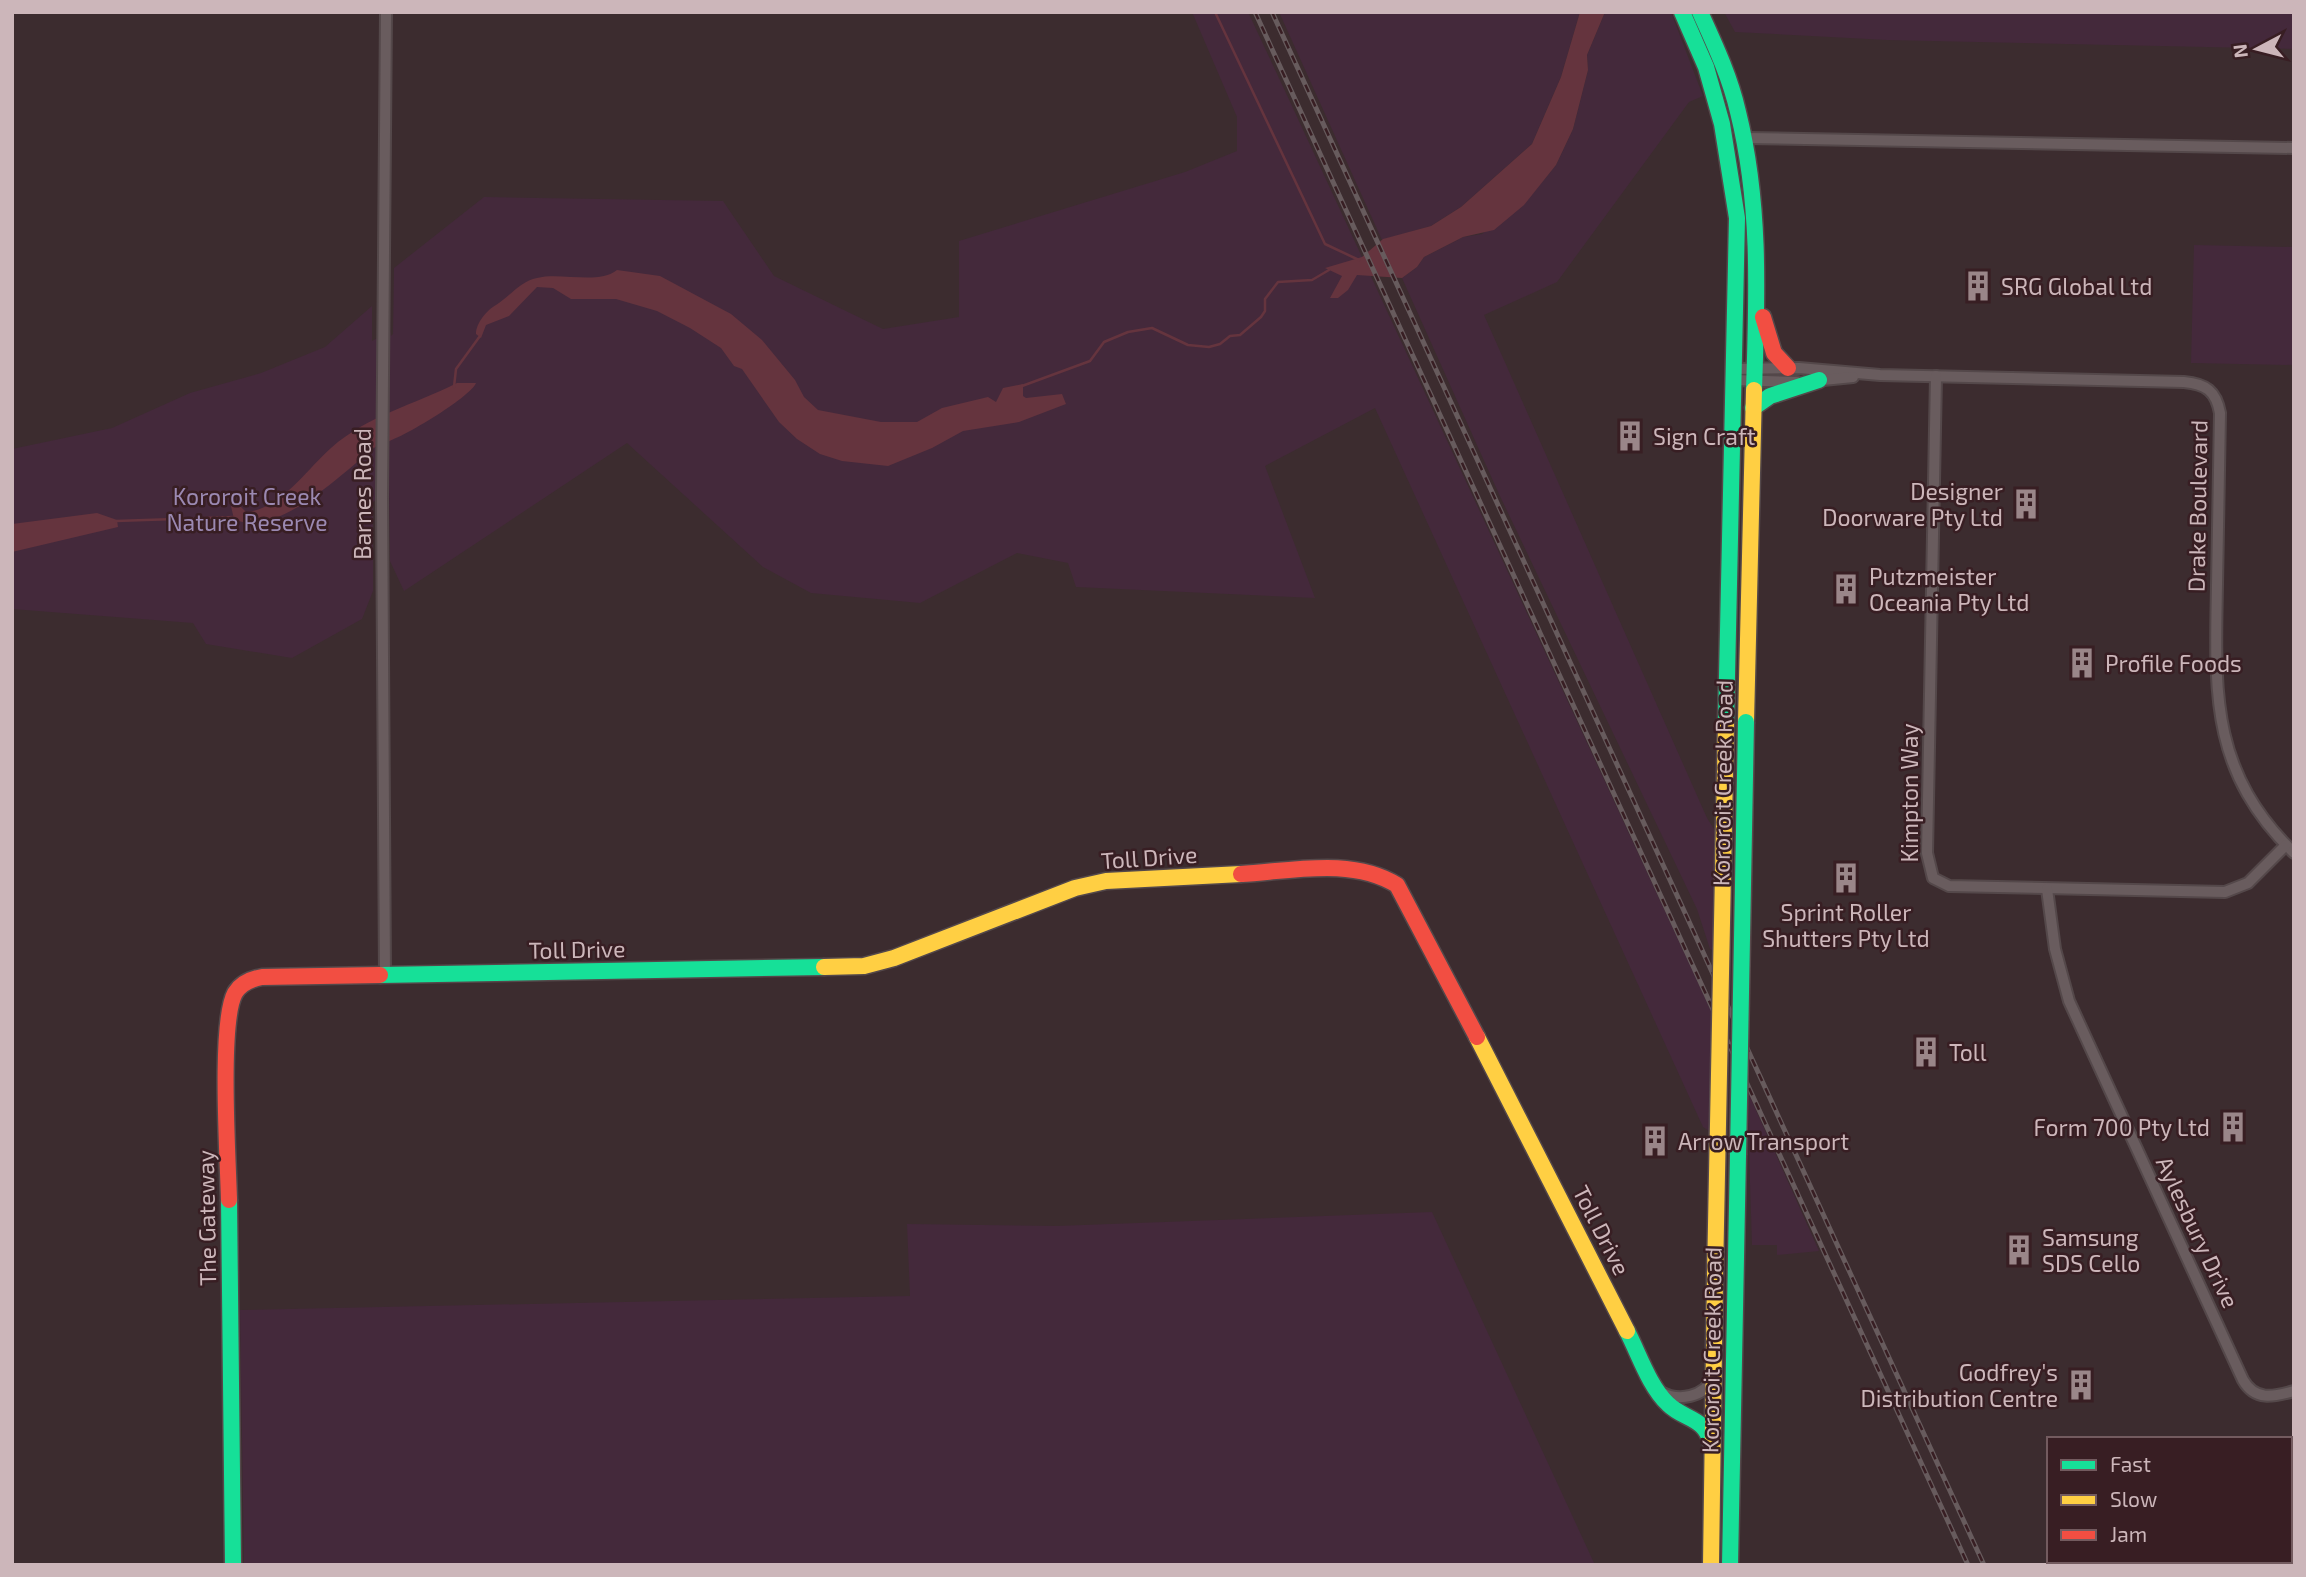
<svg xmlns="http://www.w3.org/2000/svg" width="2306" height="1577" viewBox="0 0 2306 1577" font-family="'Exo 2',sans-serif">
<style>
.green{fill:#44293b}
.water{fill:#65343e}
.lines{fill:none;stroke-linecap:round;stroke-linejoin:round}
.stream{stroke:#65343e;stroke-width:2.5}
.street-casing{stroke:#54484a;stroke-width:14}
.fast-casing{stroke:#54484a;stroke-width:19}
.slow-casing{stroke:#54484a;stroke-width:19}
.jam-casing{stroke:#54484a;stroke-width:19}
.street{stroke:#695c5e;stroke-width:10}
.fast{stroke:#16e098;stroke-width:16}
.slow{stroke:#ffcf43;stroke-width:16}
.jam{stroke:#f24e42;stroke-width:16}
.rail-casing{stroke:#675b5d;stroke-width:5}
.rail{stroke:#381e23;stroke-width:2.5;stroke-dasharray:8;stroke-linecap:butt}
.fast-bridge-casing{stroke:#594a4c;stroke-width:19;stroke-linecap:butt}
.slow-bridge-casing{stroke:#594a4c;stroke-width:19;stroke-linecap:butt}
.fast-bridge{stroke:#16e098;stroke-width:16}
.slow-bridge{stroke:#ffcf43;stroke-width:16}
.labels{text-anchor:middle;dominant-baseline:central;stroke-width:5;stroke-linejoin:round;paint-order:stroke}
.poi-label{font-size:23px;fill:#ccb6ba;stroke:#381e23;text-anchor:start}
.street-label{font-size:23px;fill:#ccb6ba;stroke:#381e23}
.park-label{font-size:23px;fill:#9b89b2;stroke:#381e23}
</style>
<rect width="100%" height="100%" fill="#3c2c2f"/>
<g class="green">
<polygon points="1192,12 1248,12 1285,91 1715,1019 1714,1134 1703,1127 1375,408 1265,466 1315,598 1076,587 1068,563 1017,553 920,603 811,593 763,567 627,443 404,591 390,561 389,493 373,502 373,591 362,619 292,658 206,644 193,623 12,609 12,449 112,428 190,393 261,373 325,347 372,306 372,341 390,331 391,336 393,334 394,268 484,197 723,201 774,276 883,329 959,317 959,241 1185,172 1237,151 1237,117"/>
<polygon points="1279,12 1580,12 1561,77 1532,144 1461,207 1431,226 1382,240"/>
<polygon points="1605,12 1671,12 1703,96 1689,102 1557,282 1484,315 1707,818 1719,837 1717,953 1710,949 1697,909 1499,494 1402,278 1417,267 1424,257 1463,237 1482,234 1533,193 1556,165 1573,129 1588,70 1587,55"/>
<polygon points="1724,12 2294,12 2294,49 1887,40 1735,32"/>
<polygon points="2194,245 2294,247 2294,365 2191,363"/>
<polygon points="1747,1090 1819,1251 1777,1255 1777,1245 1752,1245"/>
<polygon points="1432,1212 1595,1565 244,1565 240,1310 910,1296 907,1224 1057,1226"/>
</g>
<g class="water">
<polygon points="1580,12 1605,12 1587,55 1588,70 1573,129 1556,165 1524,205 1494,230 1463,237 1424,257 1417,267 1402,278 1357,275 1348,290 1338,298 1330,298 1342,276 1325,268 1362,257 1383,239 1431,226 1461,207 1532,144 1561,77"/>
<path d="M617,270l43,6 71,38 31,26 33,40 9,17 14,13 63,12h36l25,-14 46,-11 8,5 7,-14 20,-4v12l3,2 36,-4 4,10 -47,18 -56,9 -31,17 -44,18 -46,-5 -22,-7 -23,-15 -18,-17 -37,-53 -8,-3 -13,-18 -31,-20 -33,-17 -41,-12h-45l-18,-11 -16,-1 -28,29 -23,9 -5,13 -5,-4c0,-11 11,-24 20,-29 14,-9 25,-24 41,-27 24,-6 62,7 80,-8z"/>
<path d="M457,383h19c-4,13 -80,60 -97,61 -31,24 -103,97 -145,75l-4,-17h6l10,10c34,-2 61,-43 85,-64 37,-33 83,-43 126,-65z"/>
<polygon points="97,513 117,520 118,527 12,552 12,524"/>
</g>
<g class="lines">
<g class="stream">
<polyline points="1215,12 1325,244 1359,260"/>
<polyline points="1022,386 1090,361 1104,342 1128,332 1152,328 1188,345 1209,347 1220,344 1230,336 1240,335 1261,317 1265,311 1265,299 1278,282 1312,280 1329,270"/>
<polyline points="454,387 456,369 480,336"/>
<polyline points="116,521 235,517"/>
</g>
<g class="street-casing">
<g id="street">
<polyline points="1746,138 2294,148"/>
<path d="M1734,369l65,-1 81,7 304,7c22,2 32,9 36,31 -1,58 -2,115 -3,172 -2,108 -7,186 77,268"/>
<polyline points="1936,376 1927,853 1933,878 1949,886 2225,892 2248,883 2286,845"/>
<polyline points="1733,380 1797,382"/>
<polyline points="1813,381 1853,377"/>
<path d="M2047,889l8,60 14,52 174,379c12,21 30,17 51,11"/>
<polyline points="385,975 382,497 386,12"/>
<path d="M1661,1392c18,10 43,5 52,-14"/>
</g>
</g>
<g class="fast-casing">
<g id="fast">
<polyline points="1682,12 1706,67 1722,124 1737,218 1726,722"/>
<path d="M1700,12c15,33 30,65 38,100 23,92 19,185 16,278"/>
<polyline points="1753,408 1770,396 1819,380"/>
<polyline points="380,975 824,967"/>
<polyline points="229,1200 233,1565"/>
<path d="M1627,1331c12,23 22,55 41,73 16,16 37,13 43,39"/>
<polyline points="1730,1565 1738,1155"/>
</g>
</g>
<g class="slow-casing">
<g id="slow">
<polyline points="1746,722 1754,390"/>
<polyline points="824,967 864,966 894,958 1075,888 1106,881 1241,874"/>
<polyline points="1477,1037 1627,1331"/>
<polyline points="1711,1565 1715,1275"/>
</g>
</g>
<g class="jam-casing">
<g id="jam">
<polyline points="1763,317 1774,353 1788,368"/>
<path d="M1241,874c51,-3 111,-17 156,11l80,152"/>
<path d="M229,1200c-1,-40 -10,-178 6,-207 6,-10 16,-14 27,-16l118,-2"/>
</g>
</g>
<use href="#street" class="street"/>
<use href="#fast" class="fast"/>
<use href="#slow" class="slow"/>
<use href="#jam" class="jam"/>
<g class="rail-casing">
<g id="rail">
<polyline points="1255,12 1968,1565"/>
<polyline points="1272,12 1984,1565"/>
</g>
</g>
<use href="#rail" class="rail"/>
<g class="fast-bridge-casing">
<polyline id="fast-bridge" points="1738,1155 1746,722"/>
</g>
<g class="slow-bridge-casing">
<polyline id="slow-bridge" points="1715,1275 1726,722"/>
</g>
<use href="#fast-bridge" class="fast-bridge"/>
<use href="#slow-bridge" class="slow-bridge"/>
</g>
<defs>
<g id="building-bare" transform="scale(2.415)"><path d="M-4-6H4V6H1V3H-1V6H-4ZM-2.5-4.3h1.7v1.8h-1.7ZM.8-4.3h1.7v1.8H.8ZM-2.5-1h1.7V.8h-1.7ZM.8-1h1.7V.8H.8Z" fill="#9a8689" stroke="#381e23" stroke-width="2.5" paint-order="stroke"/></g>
</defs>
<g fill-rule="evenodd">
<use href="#building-bare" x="1978" y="286"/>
<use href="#building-bare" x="1630" y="436"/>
<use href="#building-bare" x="2026" y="504"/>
<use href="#building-bare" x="1846" y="589"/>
<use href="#building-bare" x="2082" y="663"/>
<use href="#building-bare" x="1846" y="878"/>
<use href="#building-bare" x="1926" y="1052"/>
<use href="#building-bare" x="2233" y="1127"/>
<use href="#building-bare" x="1655" y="1141"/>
<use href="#building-bare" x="2019" y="1250"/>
<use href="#building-bare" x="2081" y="1385"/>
</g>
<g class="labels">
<g class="poi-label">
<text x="2001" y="286">SRG Global Ltd</text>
<text x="1653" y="436">Sign Craft</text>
<text x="2003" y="491" text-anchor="end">Designer<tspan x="2003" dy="26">Doorware Pty Ltd</tspan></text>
<text x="1869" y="576">Putzmeister<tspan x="1869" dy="26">Oceania Pty Ltd</tspan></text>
<text x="2105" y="663">Profile Foods</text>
<text x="1846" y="912" text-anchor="middle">Sprint Roller<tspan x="1846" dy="26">Shutters Pty Ltd</tspan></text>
<text x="1949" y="1052">Toll</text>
<text x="2210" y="1127" text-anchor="end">Form 700 Pty Ltd</text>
<text x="1678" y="1141">Arrow Transport</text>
<text x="2042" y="1237">Samsung<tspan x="2042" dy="26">SDS Cello</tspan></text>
<text x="2058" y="1372" text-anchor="end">Godfrey's<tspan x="2058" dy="26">Distribution Centre</tspan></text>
</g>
<g class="street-label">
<text transform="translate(362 494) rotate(-90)">Barnes Road</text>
<text transform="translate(2197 506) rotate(-89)">Drake Boulevard</text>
<text transform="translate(1722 783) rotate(-89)">Kororoit Creek Road</text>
<text transform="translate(1909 793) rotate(-90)">Kimpton Way</text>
<text transform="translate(1149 857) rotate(-4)">Toll Drive</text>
<text transform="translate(577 949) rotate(-1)">Toll Drive</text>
<text transform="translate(206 1218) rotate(-91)">The Gateway</text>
<text transform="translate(1602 1230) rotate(63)">Toll Drive</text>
<text transform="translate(2198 1232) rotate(65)">Aylesbury Drive</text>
<text transform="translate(1711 1350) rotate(-89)">Kororoit Creek Road</text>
</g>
<g class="park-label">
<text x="247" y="496">Kororoit Creek<tspan x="247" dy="26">Nature Reserve</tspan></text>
</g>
</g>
<rect width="2306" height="1577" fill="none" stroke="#ccb6ba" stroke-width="28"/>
<rect x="2047" y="1437" width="245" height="126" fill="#381e23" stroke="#735b5f" stroke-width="2"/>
<rect x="2061" y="1460" width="35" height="10" fill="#16e098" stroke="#735b5f" stroke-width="2"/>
<text x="2110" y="1472" font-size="21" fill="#ccb6ba">Fast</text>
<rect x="2061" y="1495" width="35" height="10" fill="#ffcf43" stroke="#735b5f" stroke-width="2"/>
<text x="2110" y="1507" font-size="21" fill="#ccb6ba">Slow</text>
<rect x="2061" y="1530" width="35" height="10" fill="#f24e42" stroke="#735b5f" stroke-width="2"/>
<text x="2110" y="1542" font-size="21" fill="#ccb6ba">Jam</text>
<g transform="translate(2257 49) rotate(263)" stroke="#381e23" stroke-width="5" paint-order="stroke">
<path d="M0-5L12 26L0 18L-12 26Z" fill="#ccb6ba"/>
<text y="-10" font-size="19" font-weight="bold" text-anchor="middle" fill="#ccb6ba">N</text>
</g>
</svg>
